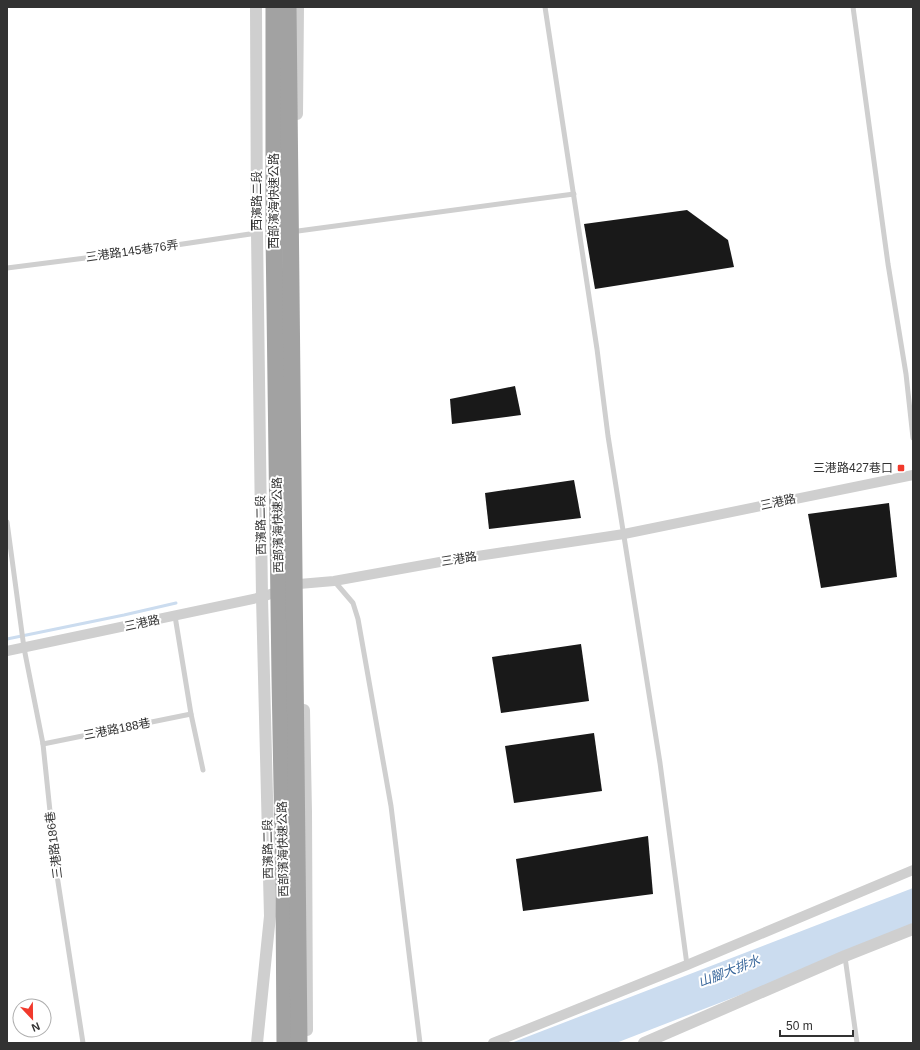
<svg xmlns="http://www.w3.org/2000/svg" width="920" height="1050" viewBox="0 0 920 1050" font-family="Helvetica,'Noto Sans TC',sans-serif">
<style>
.water{fill:#cbdcef}
.lines{fill:none;stroke-linecap:round;stroke-linejoin:round}
.stream{stroke:#cbdcef;stroke-width:3}
.building{fill:#191919}
.service{stroke:#cfcfcf;stroke-width:5}
.minor{stroke:#cfcfcf;stroke-width:10}
.tertiary{stroke:#cfcfcf;stroke-width:12}
.trunk{stroke:#a2a2a2;stroke-width:17}
.poi-dot{fill:#f1392c;stroke:#fff;stroke-width:1.5}
.labels{text-anchor:middle;dominant-baseline:central;stroke-width:4;stroke-linejoin:round;paint-order:stroke}
.street-label{font-size:12px;fill:#323232;stroke:#fff}
.poi-label{font-size:12px;fill:#323232;stroke:#fff;text-anchor:end}
.water-label{font-size:13px;font-style:italic;fill:#39679b;stroke:#fff}
</style>
<rect width="100%" height="100%" fill="#fff"/>
<polygon class="water" points="913,888 913,928 616,1043 511,1043"/>
<g class="lines">
<polyline class="stream" points="7,639 124,615 176,603"/>
</g>
<g class="building">
<polygon points="687,210 728,240 734,267 595,289 584,224"/>
<polygon points="515,386 521,415 452,424 450,399"/>
<polygon points="574,480 581,518 489,529 485,493"/>
<polygon points="889,503 897,577 821,588 808,514"/>
<polygon points="581,644 589,701 501,713 492,657"/>
<polygon points="594,733 602,791 514,803 505,746"/>
<polygon points="648,836 653,894 523,911 516,859"/>
</g>
<g class="lines">
<g class="service">
<polyline points="545,7 597,349 608,436 660,763 687,965"/>
<polyline points="853,7 888,264 906,374 913,438"/>
<polyline points="298,231 574,194"/>
<polyline points="7,268 109,255 257,233"/>
<polyline points="7,522 24,648 43,744 56,869 83,1043"/>
<polyline points="335,582 353,603 358,619 391,806 420,1043"/>
<polyline points="175,616 191,714 203,770"/>
<polyline points="43,744 191,714"/>
<polyline points="845,957 857,1043"/>
</g>
<g class="minor">
<polyline points="7,651 262,597 299,584 334,581 451,560 624,534 913,475"/>
<polyline points="493,1043 687,965 913,870"/>
</g>
<g class="tertiary">
<polyline points="256,7 257,233 262,597 270,916 257,1043"/>
<polyline points="297,114 298,7"/>
<polyline points="304,710 306,812 307,1030"/>
<polyline points="644,1043 845,956 913,929"/>
</g>
<g class="trunk">
<polyline points="274,7 274,234 280,677 284,894 285,1043"/>
<polyline points="288,7 299,1043"/>
</g>
</g>
<rect class="poi-dot" x="897" y="464" width="8" height="8" rx="2"/>
<g class="labels">
<g class="street-label">
<text transform="translate(257 201) rotate(-90)">西濱路二段</text>
<text transform="translate(274 201) rotate(-90)">西部濱海快速公路</text>
<text transform="translate(132 251) rotate(-8)">三港路145巷76弄</text>
<text transform="translate(778 502) rotate(-12)">三港路</text>
<text transform="translate(261 525) rotate(-91)">西濱路二段</text>
<text transform="translate(278 525) rotate(-91)">西部濱海快速公路</text>
<text transform="translate(459 559) rotate(-9)">三港路</text>
<text transform="translate(142 623) rotate(-12)">三港路</text>
<text transform="translate(117 729) rotate(-11)">三港路188巷</text>
<text transform="translate(54 845) rotate(-97)">三港路186巷</text>
<text transform="translate(268 849) rotate(-91)">西濱路二段</text>
<text transform="translate(283 849) rotate(-91)">西部濱海快速公路</text>
</g>
<g class="poi-label">
<text x="893" y="468">三港路427巷口</text>
</g>
<g class="water-label">
<text transform="translate(729 971) rotate(-21)">山腳大排水</text>
</g>
</g>
<rect width="920" height="1050" fill="none" stroke="#323232" stroke-width="16"/>
<g transform="translate(32 1018) rotate(158)"><circle r="19" fill="#ffffff" stroke="#adadad"/>
<path d="M0-3L7 15L0 10L-7 15Z" fill="#f1392c"/>
<text y="-6" font-size="11" font-weight="bold" text-anchor="middle" fill="#323232">N</text>
</g>
<path d="M780 1030v6h73v-6" fill="none" stroke="#323232" stroke-width="2"/>
<text x="786" y="1030" font-size="12" fill="#323232" stroke="#ffffff" stroke-width="3" paint-order="stroke">50 m</text>
</svg>
